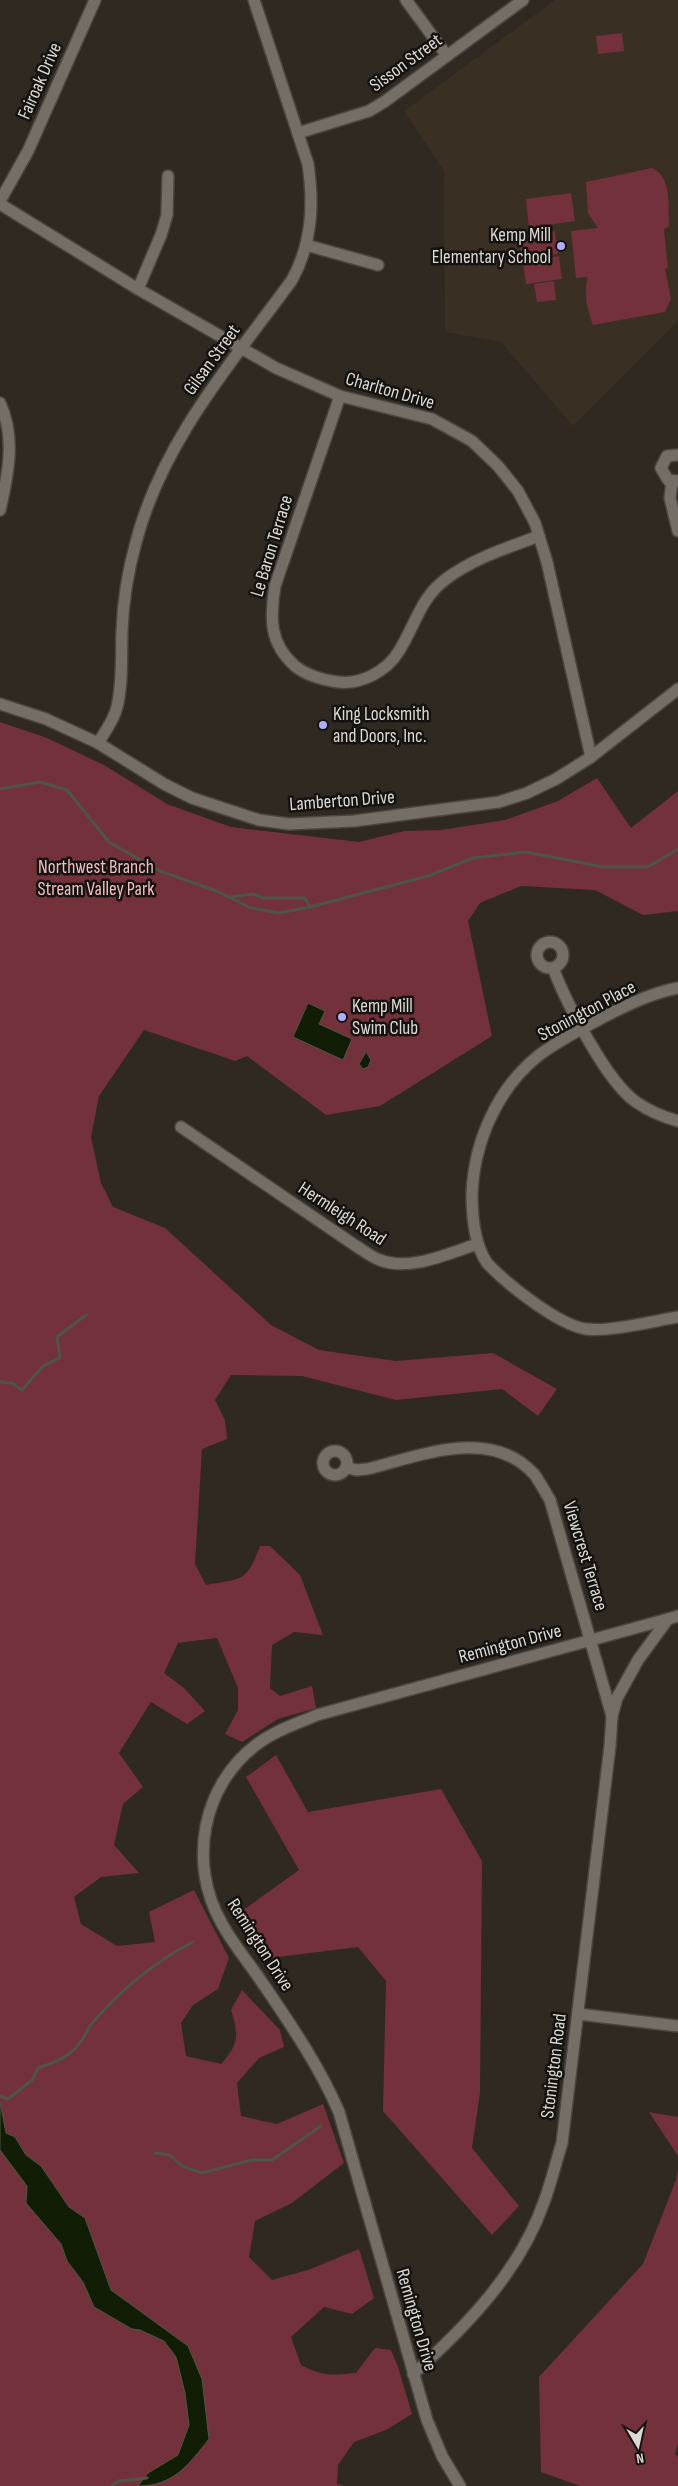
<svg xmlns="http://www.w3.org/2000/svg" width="678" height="2486" viewBox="0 0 678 2486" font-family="'Sofia Sans Condensed',sans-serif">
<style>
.built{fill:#392f23}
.green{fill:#72313b}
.water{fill:#121d06;stroke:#4f5544}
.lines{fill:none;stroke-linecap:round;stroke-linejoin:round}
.stream{stroke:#4f5544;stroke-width:3}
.minor-casing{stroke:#4a4540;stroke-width:14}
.minor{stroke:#756e66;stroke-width:11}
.poi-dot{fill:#b0aefa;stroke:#15120f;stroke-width:2}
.labels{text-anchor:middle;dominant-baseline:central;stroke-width:5;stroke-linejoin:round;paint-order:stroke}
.street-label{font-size:19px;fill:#dcd8d4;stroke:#15120f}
.poi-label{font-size:19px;fill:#dcd8d4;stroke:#15120f;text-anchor:start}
.park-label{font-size:19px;fill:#f0bfc3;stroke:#15120f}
</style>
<rect width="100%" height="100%" fill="#2f2922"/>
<polygon class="built" points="555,0 678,0 678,321 573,426 501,342 445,332 444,171 404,111"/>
<g class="green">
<polygon points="622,33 624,51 598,54 596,36"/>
<path d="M652,168c20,8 16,39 17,58l-5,4 4,38 -3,1 6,30 -6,13 -72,13c-6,-17 -10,-31 -5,-48l-12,1 -5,-47 27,-3 -10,-15 -2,-31z"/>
<polygon points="571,193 575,221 529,228 526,199"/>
<polygon points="555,231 558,254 522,259 518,236"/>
<polygon points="559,256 562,279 526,284 523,262"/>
<polygon points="554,281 556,300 537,302 534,284"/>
<path d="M0,722l47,16 57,27 63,39 64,23 128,15 45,-11 37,-1 64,-10 53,-19 39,-23 34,50 47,-37v120l-35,4 -48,-25 -74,-4 -41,17 -12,18 24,115 -112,70 -54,9 -79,-59 -12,5 -91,-31 -45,66 -8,41 10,46 12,24 52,21 106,97 48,25 77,11 97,-8 64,36 -19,27 -36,-27 -106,11 -94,-24 -71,-1 -16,25 10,20 2,19 -25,10 -7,115 11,21c37,-7 40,-2 54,-39h10l30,29 23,60 -29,-3 -22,13 -2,43 10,8 32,-10 4,22 -38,11 -36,23 -17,-8 13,-24v-22l-21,-50 -39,5 -14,30 20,15 21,23 -18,13 -36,-22 -32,51 24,34 -20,17 -9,41 25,28 -38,4 -27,20 7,27 36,22 38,-4 -6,-30 45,-22 35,68 -11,31 -25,16 -12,18 5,33 35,8c18,-20 18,-29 10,-54l11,-20 38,40 4,17 -25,11 -22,25 4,33 36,8 46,-20 21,59 -52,40 -37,18 -6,36 23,23 36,-10 51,-21 15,49 -22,16 -28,-7 -33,30 10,28c22,12 32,10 55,8l19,-25 16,2 7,17 14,47 -26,16 -32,12 -16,23 -1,19 7,2h-344z"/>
<polygon points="276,1755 308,1812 441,1789 482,1861 480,2093 472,2148 519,2206 492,2235 383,2111 386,1981 358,1947 270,1958 235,1916 299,1870 246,1777"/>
<polygon points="649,2112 678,2117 678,2156"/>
<polygon points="678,2168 678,2444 675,2454 678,2457 678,2486 580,2486 541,2472 539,2377 643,2264 676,2180"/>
</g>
<g class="water">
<polygon points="308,1003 325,1011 319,1024 352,1039 343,1060 293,1037"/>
<polygon points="366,1052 371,1060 368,1067 363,1069 359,1064"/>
<path d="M0,2102l6,31 9,4 11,18 15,11 28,41 16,11 26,72 77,56 14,33 7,60c-20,25 -35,47 -71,47l10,-13 30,-18 11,-30 -4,-32 -9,-36 -12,-16 -24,-11 -8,-1 -38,-22 -11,-25 -16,-21 -6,-17 -35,-41 1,-17 -27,-36z"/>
</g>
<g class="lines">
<g class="stream">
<polyline points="0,789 40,782 67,790 109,842 160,871 219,892 251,908 279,913 310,907 428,876 473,858 526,852 603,867 648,867 678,849"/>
<polyline points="230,897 253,894 263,898 305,898 310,907"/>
<polyline points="0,1382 12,1383 22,1390 43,1366 60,1358 57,1337 86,1315"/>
<path d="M0,2096l8,3 24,-19 6,-12c18,-6 33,-11 44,-28 4,-6 7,-14 12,-19 28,-32 62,-60 99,-79"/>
<polyline points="155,2153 170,2155 182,2166 202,2173 252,2160 272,2160 321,2126"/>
<polyline points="112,2486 118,2481 147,2478"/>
</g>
<g class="minor-casing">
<g id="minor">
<polyline points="406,0 447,56"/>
<polyline points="298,133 369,111 384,102 523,0"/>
<polyline points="0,201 28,151 95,0"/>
<polyline points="0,204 138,289 276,368 340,396 432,419 472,441 498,466 518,491 535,523 547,562 591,757"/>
<polyline points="306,245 378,265"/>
<polyline points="138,289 161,235 167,215 168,176"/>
<path d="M340,396l-65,190c-5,32 -6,57 20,80 11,9 29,14 43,16 23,3 49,-11 61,-31 16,-25 21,-53 47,-72 28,-21 61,-31 93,-43"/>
<path d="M0,403c16,34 8,72 0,107"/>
<polyline points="678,455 667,456 661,468 668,480 678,481"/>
<polyline points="672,481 670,498 678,531"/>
<polyline points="0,704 46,719 98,743 164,784 192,798 259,820 289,824 354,821 499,802 527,793 556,779 591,757 678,689"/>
<path d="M98,743c7,-11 16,-23 19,-36 6,-25 4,-51 5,-76 1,-30 6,-60 14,-89 26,-100 96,-180 156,-262 20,-37 22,-75 16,-116l-54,-164"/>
<circle cx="550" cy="955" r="13"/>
<path d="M553,968c13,34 53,113 83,134 13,9 27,15 42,19"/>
<path d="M678,988c-27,5 -54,18 -78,31 -21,11 -44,23 -62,37 -41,33 -64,86 -66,138 0,22 2,50 15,69 20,21 71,62 99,66 24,3 67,-8 92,-12"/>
<path d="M181,1127l175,119c8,5 15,11 24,14 31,12 68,-7 98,-16"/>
<circle cx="335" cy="1463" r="12"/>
<path d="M346,1467l10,3 11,-1c53,-13 123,-43 167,5 6,8 11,18 16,26l62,216 -2,30 -48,397c-6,19 -11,40 -18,59 -24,69 -77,124 -131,172"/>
<polyline points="612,1716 617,1698 638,1660 668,1619 678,1616"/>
<polyline points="578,2014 678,2026"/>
<path d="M460,2486l-18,-30 -15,-36 -88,-308c-21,-49 -52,-93 -82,-137 -12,-17 -26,-34 -36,-53 -33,-59 -19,-136 35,-177 18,-14 40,-21 61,-30l351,-96"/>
</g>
</g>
<use href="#minor" class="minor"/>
</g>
<g class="poi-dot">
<circle cx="561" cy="246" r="5"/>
<circle cx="323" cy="725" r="5"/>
<circle cx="342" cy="1017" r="5"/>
</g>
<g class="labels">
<g class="street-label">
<text transform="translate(406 63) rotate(-36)">Sisson Street</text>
<text transform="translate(40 81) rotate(-66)">Fairoak Drive</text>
<text transform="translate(212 360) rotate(-54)">Gilsan Street</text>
<text transform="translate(390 391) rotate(16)">Charlton Drive</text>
<text transform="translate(272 546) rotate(-73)">Le Baron Terrace</text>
<text transform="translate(342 801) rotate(-4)">Lamberton Drive</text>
<text transform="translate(587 1011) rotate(-28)">Stonington Place</text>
<text transform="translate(342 1214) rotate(33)">Hermleigh Road</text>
<text transform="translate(585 1556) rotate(73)">Viewcrest Terrace</text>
<text transform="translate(510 1644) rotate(-15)">Remington Drive</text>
<text transform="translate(260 1945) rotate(57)">Remington Drive</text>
<text transform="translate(554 2066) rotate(-83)">Stonington Road</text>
<text transform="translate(416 2320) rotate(74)">Remington Drive</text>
</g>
<g class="poi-label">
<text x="551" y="235" text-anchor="end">Kemp Mill<tspan x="551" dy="22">Elementary School</tspan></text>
<text x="333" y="714">King Locksmith<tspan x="333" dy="22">and Doors, Inc.</tspan></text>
<text x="352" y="1006">Kemp Mill<tspan x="352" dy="22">Swim Club</tspan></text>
</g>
<g class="park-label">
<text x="96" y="867">Northwest Branch<tspan x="96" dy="22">Stream Valley Park</tspan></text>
</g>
</g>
<g transform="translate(638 2446) rotate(171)" stroke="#15120f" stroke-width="4" paint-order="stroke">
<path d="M0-4L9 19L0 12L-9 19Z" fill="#dcd8d4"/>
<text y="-8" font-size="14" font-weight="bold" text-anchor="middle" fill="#dcd8d4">N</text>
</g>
</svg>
